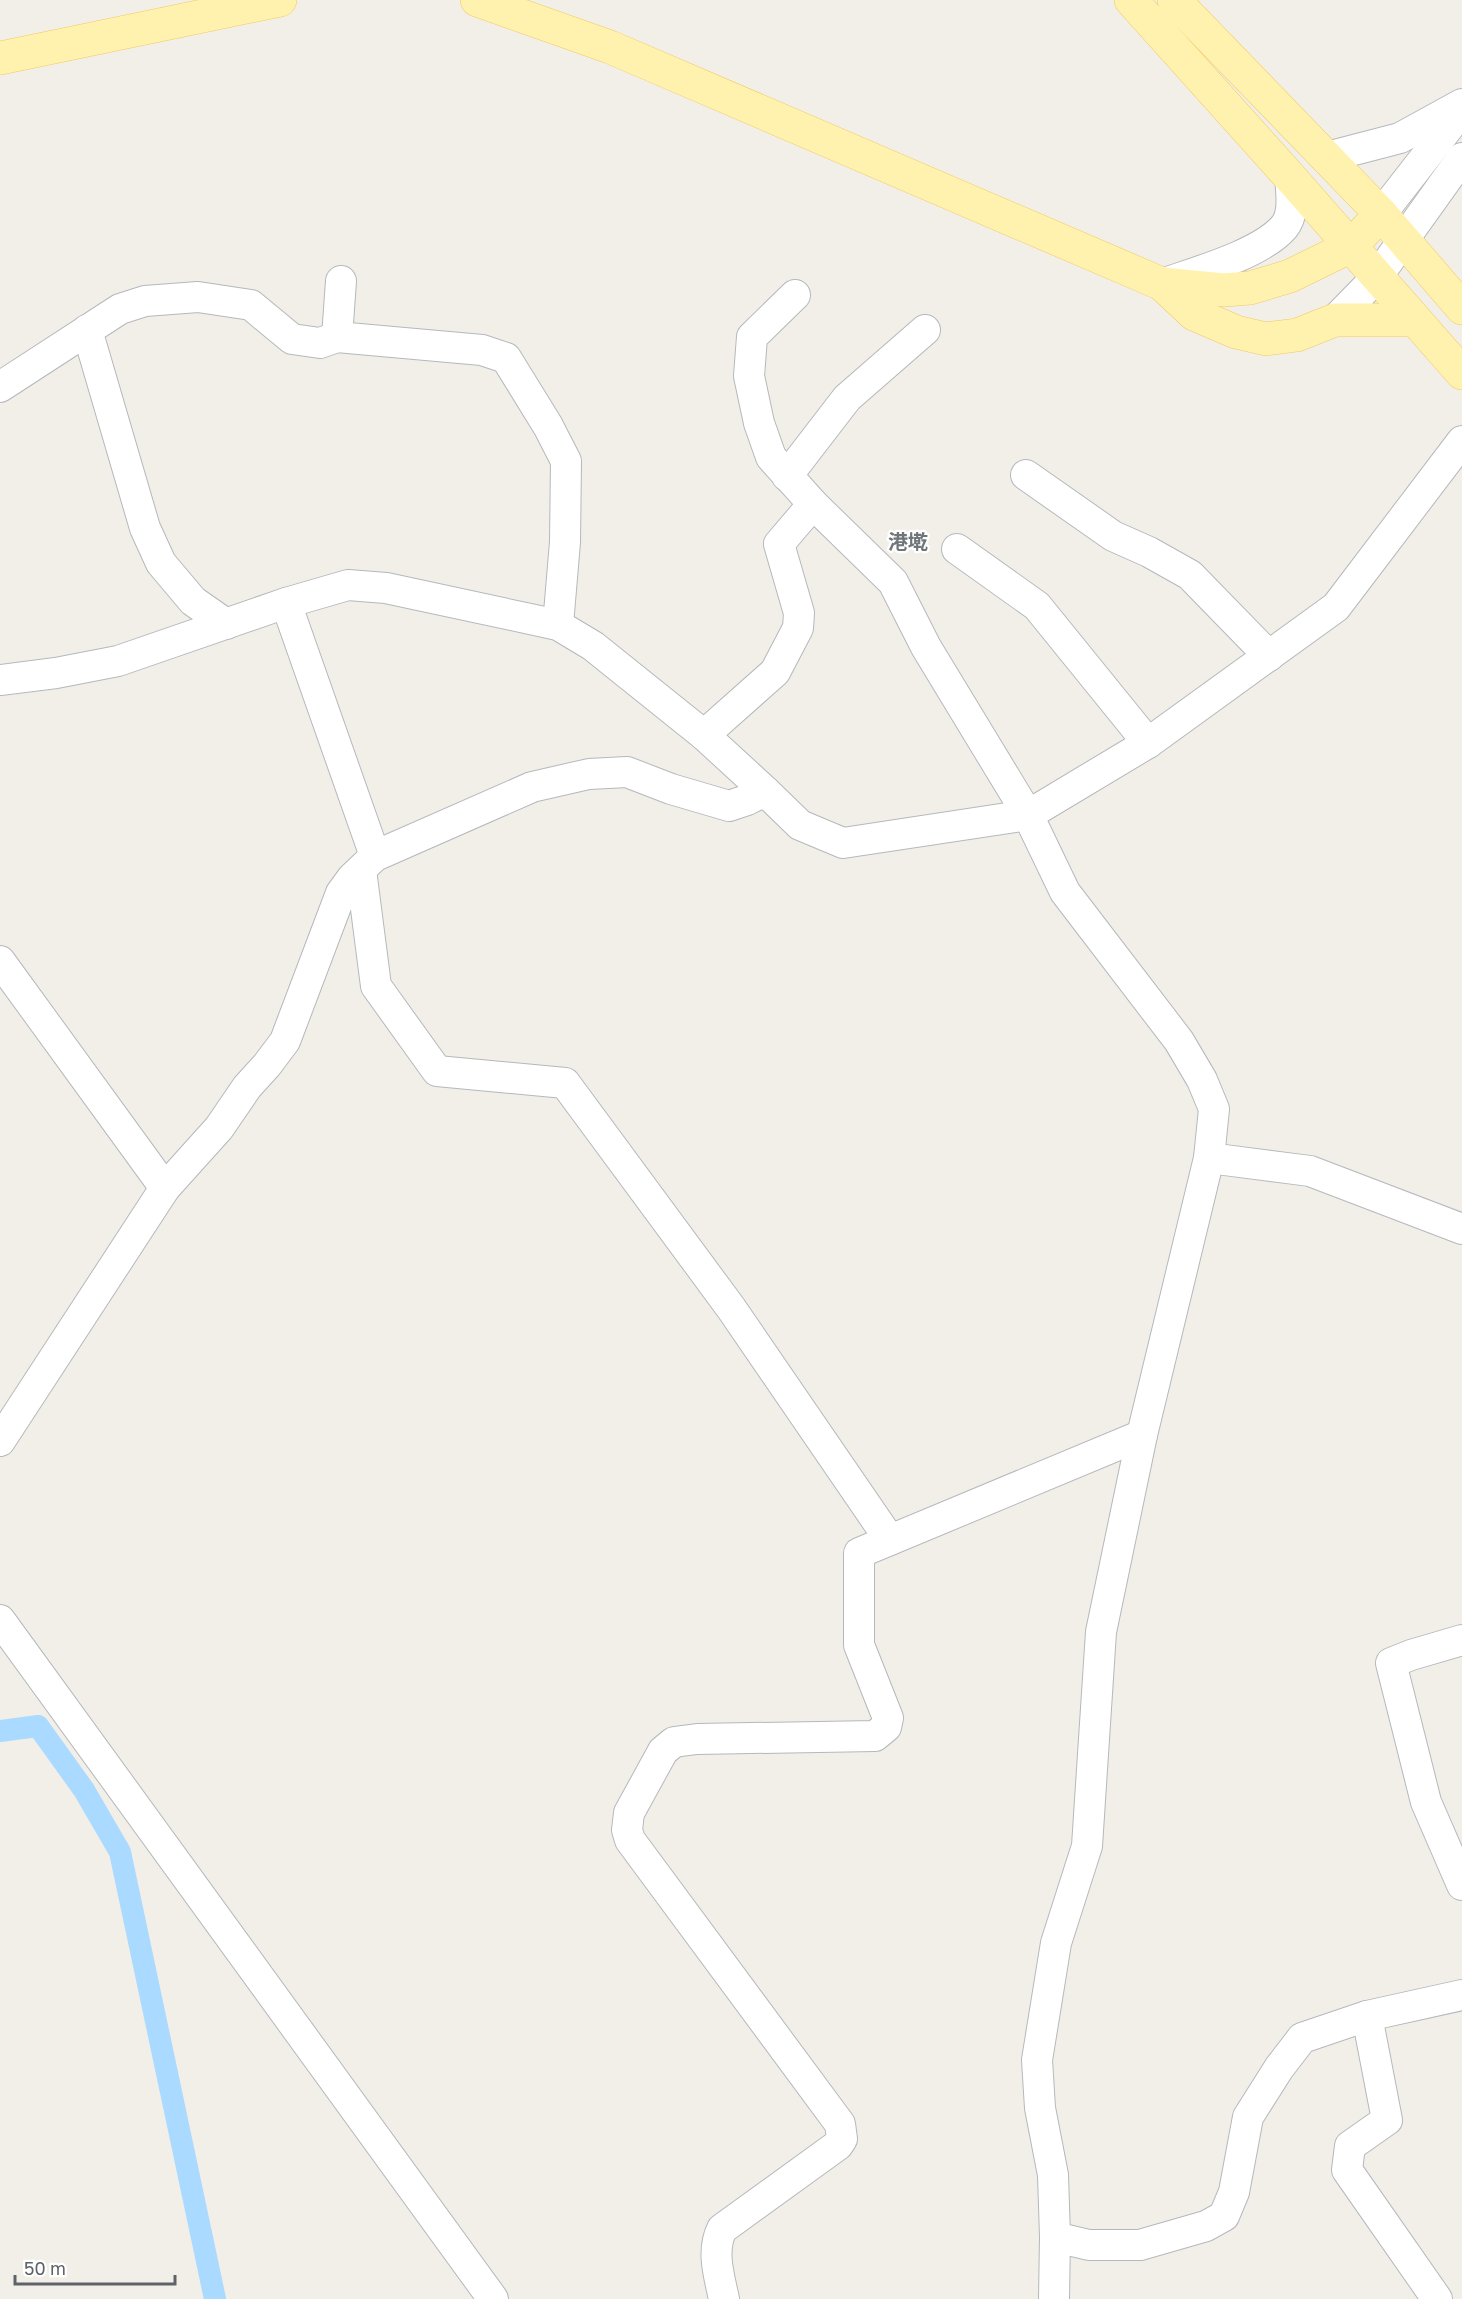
<svg xmlns="http://www.w3.org/2000/svg" width="1462" height="2299" viewBox="0 0 1462 2299" font-family="'Golos Text','Noto Sans TC',sans-serif">
<style>
.lines{fill:none;stroke-linecap:round;stroke-linejoin:round}
.canal{stroke:#aadaff;stroke-width:22}
.minor-casing{stroke:#b5b8bc;stroke-width:32}
.major-casing{stroke:#f2c960;stroke-width:34}
.minor{stroke:#fff;stroke-width:30}
.major{stroke:#fff2af;stroke-width:33}
.labels{text-anchor:middle;dominant-baseline:central;stroke-width:4.5;stroke-linejoin:round;paint-order:stroke}
.quarter-label{font-size:20px;font-weight:bold;fill:#70757a;stroke:#fff}
</style>
<rect width="100%" height="100%" fill="#f1efe8"/>
<g class="lines">
<polyline class="canal" points="0,1731 38,1726 84,1790 120,1852 215,2299"/>
<g class="minor-casing">
<g id="minor">
<polyline points="1327,157 1400,138 1462,104"/>
<polyline points="1381,214 1462,110"/>
<polyline points="341,281 337,337 482,350 506,358 548,426 566,461 565,542 558,625"/>
<path d="M1162,284c34,-12 99,-30 122,-57 11,-13 7,-35 6,-50"/>
<polyline points="795,295 752,337 749,376 759,423 771,457 813,504 893,582 926,647 1028,815 1065,892 1179,1041 1202,1080 1214,1109 1209,1158 1142,1435 1101,1632 1087,1846 1056,1943 1037,2060 1040,2108 1053,2175 1055,2237 1054,2299"/>
<polyline points="1335,320 1377,277 1462,158"/>
<polyline points="87,330 145,528 161,563 193,601 226,624"/>
<polyline points="0,387 120,309 145,301 198,297 251,305 292,339 320,343 337,337"/>
<polyline points="1026,475 1113,536 1149,552 1190,575 1269,656"/>
<polyline points="787,476 847,398 925,330"/>
<polyline points="957,549 1037,606 1148,743"/>
<polyline points="286,603 375,856"/>
<polyline points="0,680 56,673 118,661 286,603 348,585 386,588 558,625 593,646 704,735 765,791"/>
<polyline points="704,735 775,672 798,628 799,613 779,544 813,504"/>
<polyline points="361,870 376,986 437,1071 565,1083 731,1308 890,1540"/>
<polyline points="0,961 165,1188"/>
<polyline points="1209,1158 1310,1171 1462,1229"/>
<polyline points="0,1441 165,1188 219,1128 247,1087 267,1065 285,1041 341,893 352,878 375,856 532,787 589,774 627,772 671,789 729,806 747,800 765,791 800,825 843,843 1028,815 1148,743 1336,607 1462,441"/>
<polyline points="0,1620 493,2299"/>
<polyline points="1462,1640 1411,1655 1391,1663 1426,1802 1462,1885"/>
<polyline points="1367,2016 1387,2120 1350,2146 1347,2170 1437,2299"/>
<polyline points="1055,2237 1089,2245 1140,2245 1206,2226 1224,2216 1234,2192 1248,2117 1279,2068 1302,2038 1367,2016 1462,1995"/>
<path d="M724,2299c-5,-24 -13,-48 -2,-70l116,-84 4,-6 -2,-15 -210,-284 -3,-10 2,-17 34,-62 11,-9 23,-3 178,-3 11,-9 2,-9 -29,-73v-92l283,-118"/>
</g>
</g>
<g class="major-casing">
<g id="major">
<polyline points="477,0 610,47 1162,284 1224,290 1250,288 1290,276 1351,246 1381,214"/>
<polyline points="1131,0 1290,177 1462,373"/>
<polyline points="1174,0 1381,214 1462,308"/>
<polyline points="0,58 280,0"/>
<polyline points="1162,284 1194,314 1236,332 1266,339 1297,335 1335,320 1415,320"/>
</g>
</g>
<use href="#minor" class="minor"/>
<use href="#major" class="major"/>
</g>
<g class="labels">
<g class="quarter-label">
<text x="908" y="541">港墘</text>
</g>
</g>
<path d="M15 2275v9h160v-9" fill="none" stroke="#5f6368" stroke-width="3"/>
<text x="24" y="2275" font-size="18" fill="#5f6368" stroke="#ffffff" stroke-width="4.5" paint-order="stroke">50 m</text>
</svg>
